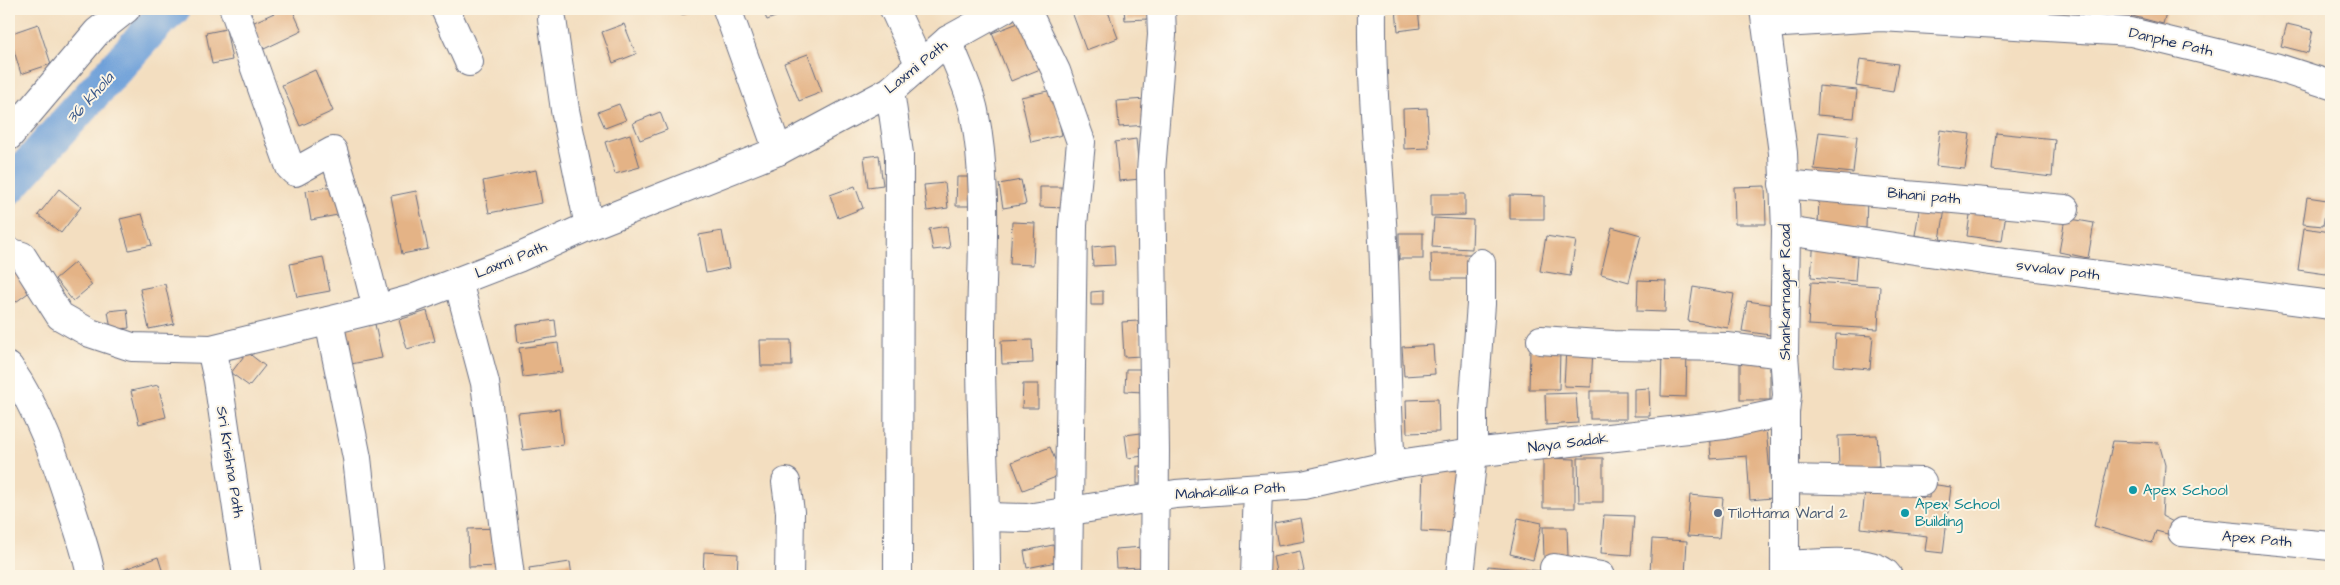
<svg xmlns="http://www.w3.org/2000/svg" width="2340" height="585" viewBox="0 0 2340 585" font-family="'Architects Daughter',sans-serif">
<style>
.lines{fill:none;stroke-linecap:round;stroke-linejoin:round}
.river{stroke:#6ea0d9;stroke-width:36}
.building{fill:#e4b386}
.minor-casing{stroke:#676c80;stroke-width:30}
.minor{stroke:#fff;stroke-width:28}
.culture-dot{fill:#0f9aa8;stroke:#fcf5e5;stroke-width:2}
.service-dot{fill:#5c6f8a;stroke:#fcf5e5;stroke-width:2}
.labels{text-anchor:middle;dominant-baseline:central;stroke-width:4;stroke-linejoin:round;paint-order:stroke}
.street-label{font-size:15px;fill:#1b2f5e;stroke:#fcf5e5}
.culture-label{font-size:15px;fill:#0d838f;stroke:#fcf5e5;text-anchor:start}
.service-label{font-size:15px;fill:#4e5e75;stroke:#fcf5e5;text-anchor:start}
.water-label{font-size:16px;font-style:italic;fill:#385789;stroke:#fcf5e5}
</style>
<rect width="100%" height="100%" fill="#fcf5e5"/>
<filter id="ink" filterUnits="userSpaceOnUse"><feTurbulence type="fractalNoise" baseFrequency=".02" numOctaves="2"/><feDisplacementMap in="SourceGraphic" scale="10" xChannelSelector="R" yChannelSelector="G"/><feConvolveMatrix kernelMatrix="1 2 1 2 8 2 1 2 1" color-interpolation-filters="sRGB"/></filter>
<filter id="wash" filterUnits="userSpaceOnUse"><feTurbulence type="fractalNoise" baseFrequency=".0096" numOctaves="4" result="noise"/><feDisplacementMap in="SourceGraphic" scale="20" xChannelSelector="R" yChannelSelector="G"/><feGaussianBlur stdDeviation="1.12" result="paint"/><feColorMatrix in="noise" values="0 0 0 0 0 0 0 0 0 0 0 0 0 0 0 0 0 1.4 0 .05"/><feComposite in="paint" operator="in"/></filter>
<g filter="url(#wash)">
<rect width="100%" height="100%" fill="#f3dec0"/>
<g class="lines">
<polyline class="river" points="9,187 158,21 172,9"/>
</g>
<g id="blocks">
<g class="building">
<polygon points="283,9 292,9 302,31 264,49 252,23"/>
<polygon points="680,9 698,9 682,15"/>
<polygon points="762,9 797,9 767,20"/>
<polygon points="1079,9 1107,9 1118,38 1086,50 1072,12"/>
<polygon points="1124,9 1147,9 1148,19 1125,20"/>
<polygon points="1396,9 1418,9 1420,28 1398,31"/>
<polygon points="2122,9 2167,9 2163,24 2121,13"/>
<polygon points="1026,20 1045,67 1011,81 992,33"/>
<polygon points="38,24 51,64 21,74 9,34"/>
<polygon points="624,24 636,54 613,63 602,32"/>
<polygon points="2287,24 2313,30 2308,53 2281,46"/>
<polygon points="226,29 232,60 212,64 206,33"/>
<polygon points="808,54 822,92 799,101 784,63"/>
<polygon points="1860,59 1898,64 1893,92 1856,86"/>
<polygon points="315,70 333,111 300,126 282,85"/>
<polygon points="1819,86 1857,90 1854,118 1817,115"/>
<polygon points="1052,90 1062,135 1031,142 1021,97"/>
<polygon points="1146,99 1147,125 1119,127 1117,101"/>
<polygon points="619,104 626,120 605,128 598,112"/>
<polygon points="1427,108 1429,148 1404,149 1403,109"/>
<polygon points="660,112 667,130 640,140 633,123"/>
<polygon points="1940,130 1970,134 1965,169 1936,166"/>
<polygon points="1819,132 1857,136 1853,173 1814,169"/>
<polygon points="1996,133 2055,139 2052,177 1992,170"/>
<polygon points="630,134 640,167 615,174 605,142"/>
<polygon points="1136,139 1140,179 1119,181 1115,142"/>
<polygon points="879,155 883,185 868,187 864,157"/>
<polygon points="536,170 542,203 489,213 483,181"/>
<polygon points="957,177 975,177 974,206 956,206"/>
<polygon points="1021,180 1026,204 1003,208 999,184"/>
<polygon points="945,183 948,208 927,211 924,185"/>
<polygon points="338,185 343,214 311,220 306,191"/>
<polygon points="855,186 863,208 838,218 830,195"/>
<polygon points="1765,186 1766,224 1735,224 1734,187"/>
<polygon points="1040,187 1065,187 1065,208 1040,207"/>
<polygon points="59,189 81,207 61,233 38,215"/>
<polygon points="416,191 428,249 402,254 391,196"/>
<polygon points="1431,194 1465,194 1465,215 1431,216"/>
<polygon points="1510,195 1544,196 1544,219 1510,219"/>
<polygon points="1819,196 1867,197 1866,228 1818,227"/>
<polygon points="2307,197 2327,200 2323,226 2303,224"/>
<polygon points="1920,205 1945,209 1940,240 1915,235"/>
<polygon points="1971,208 2006,213 2002,241 1967,236"/>
<polygon points="142,214 152,245 129,250 120,219"/>
<polygon points="1434,218 1473,220 1472,249 1432,247"/>
<polygon points="2065,218 2094,223 2088,258 2059,252"/>
<polygon points="1012,222 1035,223 1033,265 1010,264"/>
<polygon points="947,226 950,248 933,250 929,229"/>
<polygon points="1612,227 1641,235 1629,282 1601,274"/>
<polygon points="2304,228 2331,232 2326,274 2298,270"/>
<polygon points="722,231 729,268 706,273 699,235"/>
<rect x="1399" y="233" width="24" height="26"/>
<polygon points="1546,236 1576,241 1570,276 1540,271"/>
<polygon points="1814,239 1858,243 1855,281 1811,277"/>
<polygon points="1114,245 1115,265 1093,266 1092,247"/>
<polygon points="1431,254 1471,254 1472,279 1432,279"/>
<polygon points="323,257 330,291 297,297 290,264"/>
<polygon points="14,260 35,288 9,307 9,264"/>
<polygon points="75,262 92,285 73,301 55,279"/>
<polygon points="1638,280 1666,281 1665,312 1637,311"/>
<polygon points="1811,282 1880,286 1878,329 1808,325"/>
<polygon points="165,284 174,324 149,329 140,289"/>
<polygon points="1693,287 1734,294 1728,328 1688,321"/>
<polygon points="1103,291 1103,305 1091,305 1091,292"/>
<polygon points="1747,301 1775,305 1770,335 1742,331"/>
<polygon points="127,309 129,328 111,330 108,311"/>
<polygon points="427,311 435,341 407,349 399,320"/>
<polygon points="555,320 557,337 518,343 516,325"/>
<polygon points="1138,321 1141,356 1124,357 1122,322"/>
<polygon points="375,324 382,358 351,364 345,330"/>
<polygon points="1836,334 1873,336 1870,369 1834,366"/>
<polygon points="760,340 791,340 792,366 761,366"/>
<polygon points="1032,340 1033,363 1002,364 1001,341"/>
<polygon points="558,343 562,372 523,377 519,348"/>
<polygon points="1433,345 1435,374 1404,376 1402,347"/>
<polygon points="1566,348 1593,349 1591,387 1564,386"/>
<polygon points="1530,350 1560,351 1559,389 1529,389"/>
<polygon points="1662,351 1687,352 1686,397 1661,396"/>
<polygon points="247,352 265,366 249,386 231,373"/>
<rect x="1740" y="358" width="30" height="42"/>
<polygon points="1126,369 1143,369 1143,392 1125,391"/>
<polygon points="1023,384 1038,384 1038,408 1022,408"/>
<polygon points="158,385 166,417 139,424 131,391"/>
<polygon points="1649,388 1650,416 1634,416 1634,389"/>
<rect x="1590" y="391" width="36" height="28"/>
<polygon points="1576,393 1578,423 1546,425 1545,394"/>
<polygon points="1438,399 1439,432 1407,433 1406,400"/>
<polygon points="559,409 563,445 523,450 518,413"/>
<polygon points="1766,427 1772,498 1750,500 1747,456 1711,459 1709,431"/>
<polygon points="1149,432 1152,455 1128,458 1125,435"/>
<polygon points="1877,435 1879,466 1839,468 1838,436"/>
<polygon points="2113,441 2159,443 2165,465 2162,516 2175,523 2171,535 2156,531 2152,543 2094,526"/>
<polygon points="1050,447 1061,475 1023,490 1012,462"/>
<polygon points="1543,458 1575,459 1575,508 1543,508"/>
<polygon points="1578,458 1603,458 1603,502 1579,502"/>
<rect x="1137" y="466" width="12" height="18"/>
<polygon points="1423,469 1461,471 1459,533 1421,531"/>
<polygon points="1930,484 1951,487 1943,553 1925,551 1927,536 1861,528 1865,491 1929,498"/>
<polygon points="1690,495 1723,498 1719,538 1687,536"/>
<polygon points="1604,515 1634,516 1631,555 1601,553"/>
<polygon points="1301,518 1305,541 1278,546 1274,523"/>
<polygon points="1518,518 1542,523 1533,560 1510,554"/>
<polygon points="1543,527 1567,527 1568,557 1544,557"/>
<polygon points="501,528 502,566 469,567 468,529"/>
<polygon points="1652,539 1687,541 1685,575 1650,573"/>
<polygon points="1053,545 1056,562 1027,568 1024,551"/>
<polygon points="1144,547 1145,567 1116,568 1115,549"/>
<polygon points="1300,551 1304,571 1277,576 1273,557"/>
<polygon points="704,552 738,554 737,576 703,576"/>
<polygon points="158,557 164,576 119,576 117,572"/>
<polygon points="570,562 572,576 530,576 529,568"/>
<polygon points="1488,566 1542,571 1541,576 1487,576"/>
</g>
</g>
</g>
<g filter="url(#ink)">
<use href="#blocks" fill-opacity="0" stroke="#676c80" stroke-width="1"/>
<g class="lines">
<g class="minor-casing">
<g id="minor">
<polyline points="234,9 290,167 295,172 333,151 356,226 377,309"/>
<polyline points="445,9 469,62"/>
<polyline points="727,9 778,151"/>
<polyline points="894,9 919,63"/>
<polyline points="1026,9 1056,71 1081,142 1073,225 1068,576"/>
<path d="M1372,9c-1,71 6,142 10,213 5,81 3,162 9,243"/>
<polyline points="1764,9 1783,153 1786,231 1784,354 1787,395 1785,412 1785,576"/>
<polyline points="552,19 565,110 589,226"/>
<polyline points="1766,24 1881,17 2131,32 2275,67 2331,85"/>
<path d="M948,40c8,23 21,47 26,71 16,79 6,162 7,242 0,74 5,149 5,223"/>
<polyline points="890,91 899,154 898,576"/>
<polyline points="9,136 97,32 126,9"/>
<polyline points="1783,184 2065,209"/>
<polyline points="1786,231 1990,261 2331,305"/>
<polyline points="9,252 22,256 60,316 90,333 132,347 211,349 377,309 412,299 518,258 589,226 778,151 890,91 948,40 1004,9"/>
<polyline points="458,281 485,383 510,576"/>
<polyline points="329,321 357,458 370,576"/>
<polyline points="1541,340 1613,345 1727,347 1784,354"/>
<polyline points="211,349 218,380 247,576"/>
<path d="M9,367c30,43 47,93 63,143 7,22 15,43 19,66"/>
<polyline points="1786,479 1922,482"/>
<polyline points="786,482 790,512 789,576"/>
<polyline points="986,517 1027,518 1176,494 1303,485 1391,465 1473,453 1724,425 1785,412"/>
<polyline points="2182,532 2331,546"/>
<path d="M1785,565c25,-1 89,-9 103,11"/>
<polyline points="1554,568 1601,576"/>
<polyline points="1154,576 1155,451 1151,171 1162,35 1161,9"/>
<polyline points="1255,576 1258,490"/>
<polyline points="1460,576 1473,453 1473,411 1481,304 1481,263"/>
</g>
</g>
<use href="#minor" class="minor"/>
</g>
</g>
<g class="culture-dot">
<circle cx="2133" cy="490" r="5"/>
<circle cx="1905" cy="513" r="5"/>
</g>
<circle class="service-dot" cx="1718" cy="513" r="5"/>
<g class="labels">
<g class="street-label">
<text transform="translate(2171 42) rotate(13)">Danphe Path</text>
<text transform="translate(916 67) rotate(-39)">Laxmi Path</text>
<text transform="translate(1924 196) rotate(5)">Bihani path</text>
<text transform="translate(511 260) rotate(-22)">Laxmi Path</text>
<text transform="translate(2058 270) rotate(7)">svvalav path</text>
<text transform="translate(1785 292) rotate(-90)">Shankarnagar Road</text>
<text transform="translate(1568 443) rotate(-7)">Naya Sadak</text>
<text transform="translate(230 462) rotate(81)">Sri Krishna Path</text>
<text transform="translate(1230 491) rotate(-4)">Mahakalika Path</text>
<text transform="translate(2257 539) rotate(5)">Apex Path</text>
</g>
<g class="culture-label">
<text x="2143" y="490">Apex School</text>
<text x="1915" y="504">Apex School<tspan x="1915" dy="17">Building</tspan></text>
</g>
<g class="service-label">
<text x="1728" y="513">Tilottama Ward 2</text>
</g>
<g class="water-label">
<text transform="translate(90 98) rotate(-48)">36 khola</text>
</g>
</g>
<rect width="2340" height="585" fill="none" stroke="#fcf5e5" stroke-width="30"/>
</svg>
